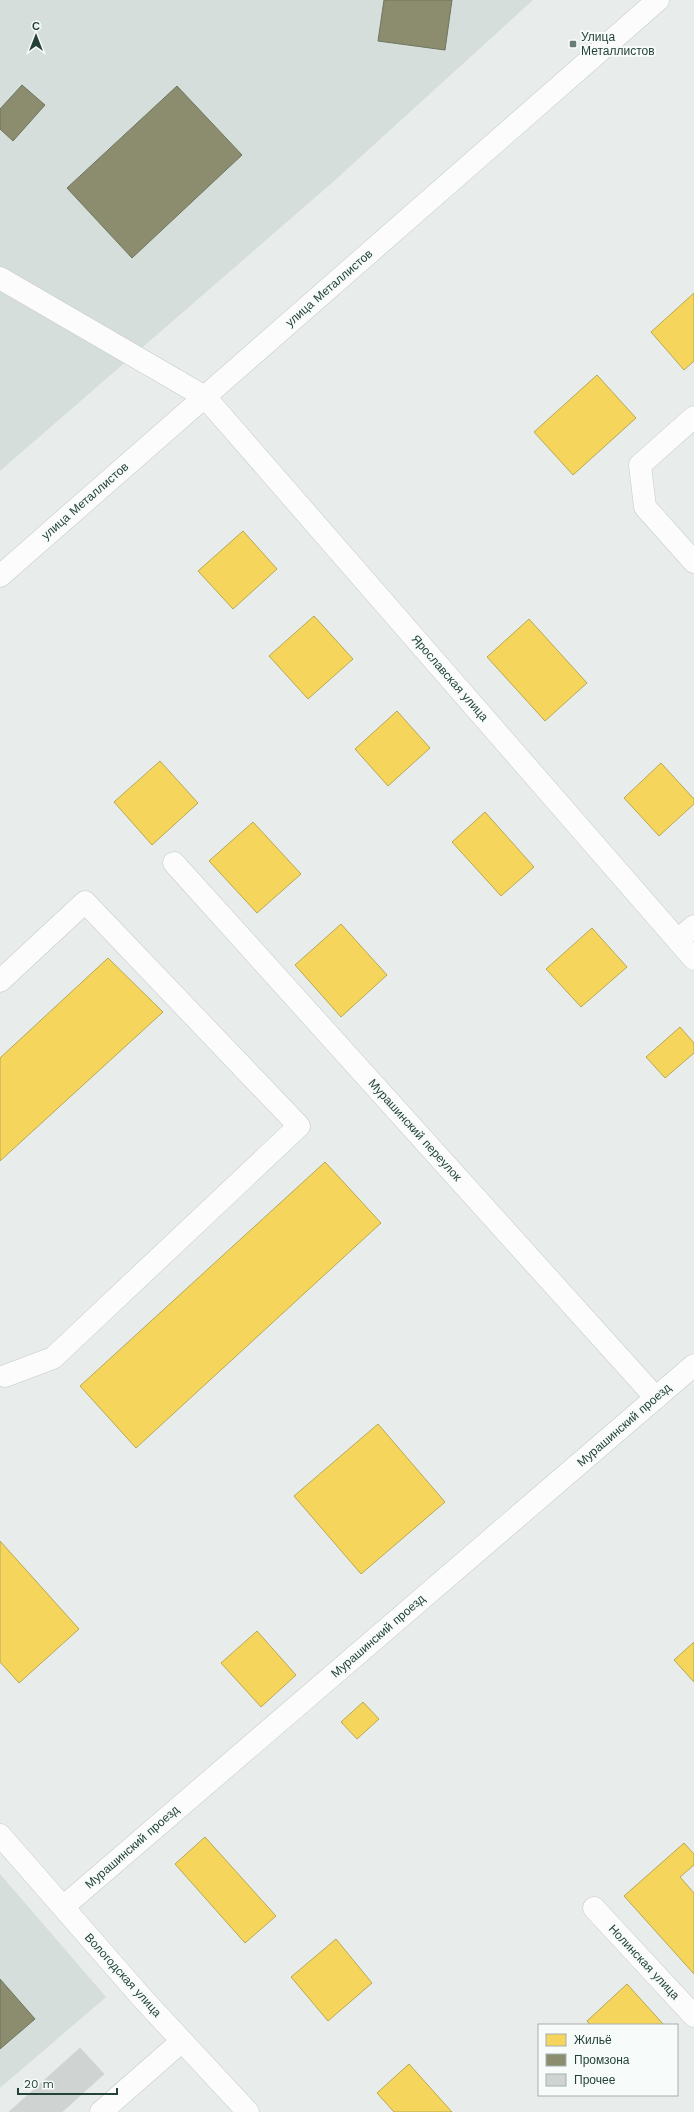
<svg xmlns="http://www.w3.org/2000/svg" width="694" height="2112" viewBox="0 0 694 2112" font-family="'Work Sans',sans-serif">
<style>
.built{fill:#d6dedb}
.homes{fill:#f6d55c;stroke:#b7a952}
.industry{fill:#8c8c6e;stroke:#6d765e}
.building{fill:#cfd4d2;stroke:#d1d6d4}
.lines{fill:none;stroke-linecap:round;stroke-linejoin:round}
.minor-casing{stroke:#c5cac8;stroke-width:23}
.minor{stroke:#fcfcfc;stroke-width:22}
.poi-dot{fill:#697e78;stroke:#f7fbf9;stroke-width:1.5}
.labels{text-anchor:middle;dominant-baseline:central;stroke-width:4;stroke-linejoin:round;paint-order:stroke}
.poi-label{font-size:12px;fill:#24423a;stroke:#f7fbf9;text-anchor:start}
.street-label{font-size:12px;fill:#24423a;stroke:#f7fbf9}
</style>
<rect width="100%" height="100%" fill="#e8edeb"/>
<g class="built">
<polygon points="0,0 533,0 333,182 0,471"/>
<polygon points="0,1874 106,1997 0,2088"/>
</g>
<g class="homes">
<polygon points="694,293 694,361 684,370 651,332"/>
<polygon points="597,375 636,418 573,475 534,432"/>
<polygon points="243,531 277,569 233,609 198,571"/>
<polygon points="314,616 353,659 308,699 269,656"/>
<polygon points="529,619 587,683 545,721 487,657"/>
<polygon points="397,711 430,748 388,786 355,749"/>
<polygon points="160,761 198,803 152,845 114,802"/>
<polygon points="661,763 694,799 694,804 659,836 624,798"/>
<polygon points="485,812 534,867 501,896 452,842"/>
<polygon points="253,822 301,874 257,913 209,861"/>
<polygon points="341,924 387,975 341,1017 295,965"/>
<polygon points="592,928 627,967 581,1007 546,969"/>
<polygon points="108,958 163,1012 0,1161 0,1058"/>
<polygon points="680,1027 694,1043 694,1053 665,1078 646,1057"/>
<polygon points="325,1162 381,1223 136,1448 80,1386"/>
<polygon points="378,1424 445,1502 361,1574 294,1496"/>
<polygon points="0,1541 79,1629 19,1683 0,1662"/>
<polygon points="257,1631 296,1675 261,1707 221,1663"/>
<polygon points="694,1642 694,1682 674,1660"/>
<polygon points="363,1702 379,1719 357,1739 341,1722"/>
<polygon points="205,1837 276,1916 245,1943 175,1864"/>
<polygon points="684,1843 694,1854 694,1865 680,1877 694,1893 694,1974 624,1896"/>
<polygon points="336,1939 372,1983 328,2021 291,1977"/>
<polygon points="627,1984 664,2025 590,2025 587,2021"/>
<polygon points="409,2064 452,2112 394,2112 377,2093"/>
</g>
<g class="industry">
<polygon points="384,0 452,0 445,50 378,41"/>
<polygon points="22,85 45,105 13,141 0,129 0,109"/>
<polygon points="177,86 242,155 132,258 67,188"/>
<polygon points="0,1979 35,2019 0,2049"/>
</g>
<polygon class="building" points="80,2048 104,2074 62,2112 9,2112"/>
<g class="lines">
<g class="minor-casing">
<g id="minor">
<polyline points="0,278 205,397 694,959"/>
<polyline points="694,417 640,465 645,507 694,562"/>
<polyline points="0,576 658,0"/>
<polyline points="174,863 656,1398"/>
<polyline points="678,940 694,926"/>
<polyline points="0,981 85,902 299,1126 53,1358 5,1376"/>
<polyline points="0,1835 144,2000 248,2112"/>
<polyline points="63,1907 694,1365"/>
<polyline points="594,1908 694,2016"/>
<polyline points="101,2112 182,2041"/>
</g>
</g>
<use href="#minor" class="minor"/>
</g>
<rect class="poi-dot" x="569" y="40" width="8" height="8" rx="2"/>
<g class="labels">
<g class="poi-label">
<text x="581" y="37">Улица<tspan x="581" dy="14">Металлистов</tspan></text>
</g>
<g class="street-label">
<text transform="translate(329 288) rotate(-41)">улица Металлистов</text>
<text transform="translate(85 501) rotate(-41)">улица Металлистов</text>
<text transform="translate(450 678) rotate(49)">Ярославская улица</text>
<text transform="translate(415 1130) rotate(48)">Мурашинский переулок</text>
<text transform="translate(624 1425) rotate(-41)">Мурашинский проезд</text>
<text transform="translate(378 1636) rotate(-41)">Мурашинский проезд</text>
<text transform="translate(132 1847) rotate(-41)">Мурашинский проезд</text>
<text transform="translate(644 1962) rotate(47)">Нолинская улица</text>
<text transform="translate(123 1975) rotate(48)">Вологодская улица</text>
</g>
</g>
<rect x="538" y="2024" width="140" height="72" fill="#f7fbf9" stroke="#a3b1ad"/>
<rect x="546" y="2034" width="20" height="12" fill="#f6d55c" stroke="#a3b1ad"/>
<text x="574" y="2044" font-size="12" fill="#24423a">Жильё</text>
<rect x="546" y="2054" width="20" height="12" fill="#8c8c6e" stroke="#a3b1ad"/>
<text x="574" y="2064" font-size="12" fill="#24423a">Промзона</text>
<rect x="546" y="2074" width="20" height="12" fill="#cfd4d2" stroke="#a3b1ad"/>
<text x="574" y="2084" font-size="12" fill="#24423a">Прочее</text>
<g transform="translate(36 36)" stroke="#f7fbf9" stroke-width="3" paint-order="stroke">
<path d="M0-3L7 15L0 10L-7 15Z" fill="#24423a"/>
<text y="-6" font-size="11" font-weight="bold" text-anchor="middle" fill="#24423a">С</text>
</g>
<path d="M18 2088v6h99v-6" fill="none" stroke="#24423a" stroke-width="2"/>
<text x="24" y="2088" font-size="12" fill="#24423a" stroke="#f7fbf9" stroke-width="3" paint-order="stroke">20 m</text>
</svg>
